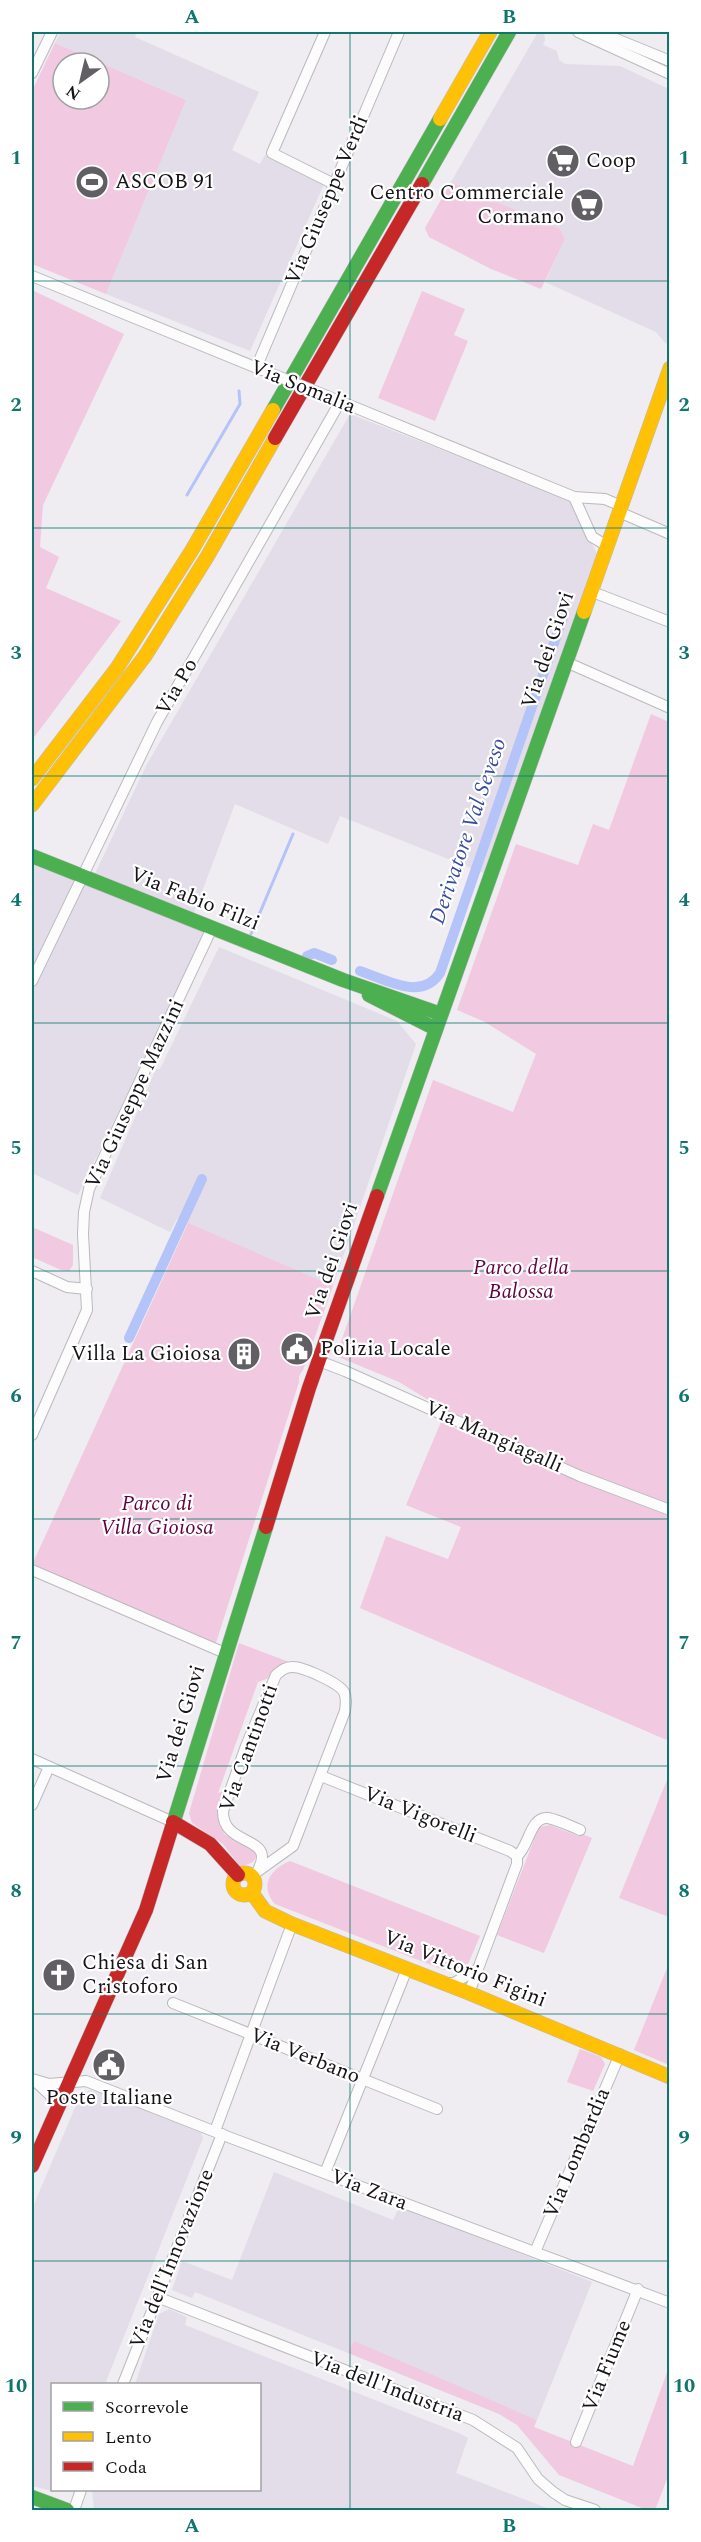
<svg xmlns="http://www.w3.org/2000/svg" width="701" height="2542" viewBox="0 0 701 2542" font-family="Spectral,serif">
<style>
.built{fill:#e2dde8}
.green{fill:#f1c9e0;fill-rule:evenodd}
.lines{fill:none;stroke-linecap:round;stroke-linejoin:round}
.stream{stroke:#b4c3f8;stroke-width:3}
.canal{stroke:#b4c3f8;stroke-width:10}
.street-casing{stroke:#bbb9bd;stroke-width:12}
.fast-casing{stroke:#bbb9bd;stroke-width:15}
.slow-casing{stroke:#bbb9bd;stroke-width:15}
.jam-casing{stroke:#bbb9bd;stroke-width:15}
.street{stroke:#fdfcfd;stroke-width:10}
.fast{stroke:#4caf50;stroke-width:14}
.slow{stroke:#ffc107;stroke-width:14}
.jam{stroke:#c62828;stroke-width:14}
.street-bridge-casing{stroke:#bbb9bd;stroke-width:12;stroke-linecap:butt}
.street-bridge{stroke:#fdfcfd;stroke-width:10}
.grid{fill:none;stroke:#0f766e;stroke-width:1.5;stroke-opacity:0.55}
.labels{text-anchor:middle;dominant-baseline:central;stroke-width:4.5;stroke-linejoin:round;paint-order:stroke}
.poi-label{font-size:21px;fill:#151316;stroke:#fff;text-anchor:start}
.street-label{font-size:21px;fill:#151316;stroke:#fff}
.park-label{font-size:21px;font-style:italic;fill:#620142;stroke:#fff}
.water-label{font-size:22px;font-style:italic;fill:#394ca1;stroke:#fff}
.neatline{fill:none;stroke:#0f766e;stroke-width:2}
.grid-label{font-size:20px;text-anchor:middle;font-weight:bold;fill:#0f766e}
</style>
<rect width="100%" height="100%" fill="#efecf2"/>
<g class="built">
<polygon points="61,32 137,32 135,37 259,92 232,150 260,164 265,155 324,184 250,351 106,294 186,100 55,43"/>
<polygon points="538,32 544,32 545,40 543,45 557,51 559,60 565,64 620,66 669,89 670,337 666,344 656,332 545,282 565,239 560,229 451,182"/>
<polygon points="350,414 571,500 598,556 486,874 340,816 328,844 235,804 192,918 93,878 146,766"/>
<polygon points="32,860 76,879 32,971"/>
<polygon points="84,882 206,931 78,1195 32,1173 32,991"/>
<polygon points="219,947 397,1021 416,1044 333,1286 177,1219 170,1232 100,1198 156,1069 160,1069"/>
<polygon points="89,2090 101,2092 201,2133 203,2138 105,2384 52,2384 52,2490 60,2490 56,2492 32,2486 32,2209 77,2103"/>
<polygon points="274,2172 393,2220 400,2206 592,2282 537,2420 354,2342 348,2353 195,2292 192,2298 172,2290 182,2261 232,2280"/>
<polygon points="169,2309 187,2317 185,2325 461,2434 468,2438 456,2473 552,2510 94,2509 92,2490 260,2490 260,2384 135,2384 159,2314"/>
</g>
<g class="green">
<path d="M55,43l131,57 -80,194 -74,-30v-173zM63,63h36v36h-36z"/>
<polygon points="451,182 560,229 565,239 541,289 491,269 429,237 425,228"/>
<polygon points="34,291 124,334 43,505 40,547 59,557 46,588 121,621 32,740 32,296"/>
<polygon points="422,291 465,309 454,335 468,341 435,421 378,398"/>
<polygon points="651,714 669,722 669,1505 596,1477 445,1410 399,1382 336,1356 433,1080 513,1112 536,1054 485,1022 457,1010 516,844 578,865 593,824 609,830"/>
<polygon points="188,1223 333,1286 303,1370 299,1376 299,1382 215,1646 32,1565"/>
<polygon points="32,1227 73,1245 73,1265 69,1271 61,1270 32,1257"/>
<polygon points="441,1422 563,1475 669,1516 669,1741 360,1608 386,1536 448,1559 461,1527 406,1505"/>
<polygon points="239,1643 292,1663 279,1665 269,1678 258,1682 218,1793 226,1790 218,1814 224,1834 255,1851 256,1857 253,1862 243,1866 239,1865 223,1844 192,1823 189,1813"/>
<polygon points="669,1775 670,1917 669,1917 619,1898"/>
<polygon points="550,1825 578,1836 582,1834 592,1838 544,1953 497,1935 539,1827"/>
<path d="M290,1861l190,75 -12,28 -13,5 -11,1 -169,-66c-16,-18 -5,-35 15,-43z"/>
<polygon points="669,1963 670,2065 669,2065 634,2050"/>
<polygon points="580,2049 601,2057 605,2064 593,2091 567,2082"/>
<polygon points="354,2341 537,2420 534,2427 633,2466 669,2367 669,2474 655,2510 647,2510 559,2475 517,2425 499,2414 348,2353"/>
</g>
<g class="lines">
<g class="stream">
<polyline points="187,495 240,404 239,391"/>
<polyline points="251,934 293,834"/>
</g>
<g class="canal">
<polyline points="307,956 314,953 332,960"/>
<path d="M360,971c25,8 61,31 80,2l123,-356"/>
<polyline points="129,1338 202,1179"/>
</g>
<g class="street-casing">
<g id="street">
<polyline points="325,32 272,153 334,184"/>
<polyline points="578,32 670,74"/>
<polyline points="599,32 670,61"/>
<polyline points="32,73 52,32"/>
<polyline points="32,276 262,370"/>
<polyline points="256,368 399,32"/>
<polyline points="327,396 574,497 605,499 621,506"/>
<polyline points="574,497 592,537 606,545"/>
<polyline points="619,512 670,534"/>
<polyline points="590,591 670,622"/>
<polyline points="566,662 670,708"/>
<polyline points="32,981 157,722 340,402"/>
<polyline points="32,1271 67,1287 87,1289"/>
<polyline points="319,1361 345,1371 580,1476 670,1510"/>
<polyline points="32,1435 87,1310 83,1234 84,1212 89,1189 212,928"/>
<polyline points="32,1570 225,1653"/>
<polyline points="32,1759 173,1822"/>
<polyline points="321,1776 510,1851 517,1856"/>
<polyline points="32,1805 49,1767"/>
<path d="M251,1876l42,-30 52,-135c1,-7 2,-12 -1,-19 -5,-9 -41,-25 -51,-25 -8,0 -11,3 -17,8l-30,71 -23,65c-1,36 52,24 36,57"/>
<polyline points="445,1983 454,1983 476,1970"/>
<path d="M469,1993l48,-129v-8c12,-9 13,-40 31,-38 11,2 22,8 32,12"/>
<polyline points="173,2003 437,2109"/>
<polyline points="32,2079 49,2084 86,2081 231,2138 670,2303"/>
<polyline points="35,2081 49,2094 58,2107"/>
<polyline points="215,2131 292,1924"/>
<polyline points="325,2173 407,1969"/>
<polyline points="535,2252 620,2054"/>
<polyline points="157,2297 473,2420 517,2448 538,2479 553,2492 565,2500 595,2510"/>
<polyline points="123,2384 222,2134"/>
<polyline points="576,2442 638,2289"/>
<polyline points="74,2510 81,2490"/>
</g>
</g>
<g class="fast-casing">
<g id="fast">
<polyline points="422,184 509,32"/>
<polyline points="273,410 440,119"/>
<polyline points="32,856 343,980 441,1014"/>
<polyline points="369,995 436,1029"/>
<polyline points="377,1196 584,612"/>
<polyline points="172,1827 266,1527"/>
<polyline points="32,2497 67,2510"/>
</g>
</g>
<g class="slow-casing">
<g id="slow">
<polyline points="440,119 490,32"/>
<polyline points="584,612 670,368"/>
<polyline points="32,779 117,668 192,550 273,410"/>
<polyline points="32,805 145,656 207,557 275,438"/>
<circle cx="244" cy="1884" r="11"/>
<polyline points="252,1893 265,1911 292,1924 469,1993 670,2077"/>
</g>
</g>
<g class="jam-casing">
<g id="jam">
<polyline points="275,438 422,184"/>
<polyline points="266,1527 309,1388 377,1196"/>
<polyline points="173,1822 210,1844 238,1875"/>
<polyline points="32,2166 146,1910 172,1827"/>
</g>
</g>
<use href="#street" class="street"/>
<use href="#fast" class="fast"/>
<use href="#slow" class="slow"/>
<use href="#jam" class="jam"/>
<g class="street-bridge-casing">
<polyline id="street-bridge" points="265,371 327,396"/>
</g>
<use href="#street-bridge" class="street-bridge"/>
</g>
<path class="grid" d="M350,32v2478M32,281h638M32,528h638M32,776h638M32,1023h638M32,1271h638M32,1519h638M32,1766h638M32,2014h638M32,2261h638"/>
<defs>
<g id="supermarket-disc" transform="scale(1.725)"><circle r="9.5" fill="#615f63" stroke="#fff"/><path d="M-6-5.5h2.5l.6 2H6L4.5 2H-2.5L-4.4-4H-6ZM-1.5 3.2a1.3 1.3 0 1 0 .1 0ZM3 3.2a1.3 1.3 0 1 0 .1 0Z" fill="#fff"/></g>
<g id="stadium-disc" transform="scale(1.725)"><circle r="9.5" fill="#615f63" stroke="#fff"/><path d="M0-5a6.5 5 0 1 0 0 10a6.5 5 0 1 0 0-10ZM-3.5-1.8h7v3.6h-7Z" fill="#fff"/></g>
<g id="civic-disc" transform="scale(1.725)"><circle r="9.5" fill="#615f63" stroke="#fff"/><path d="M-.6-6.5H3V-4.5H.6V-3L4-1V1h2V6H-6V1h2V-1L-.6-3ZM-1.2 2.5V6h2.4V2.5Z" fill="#fff"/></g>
<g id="building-disc" transform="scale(1.725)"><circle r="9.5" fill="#615f63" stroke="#fff"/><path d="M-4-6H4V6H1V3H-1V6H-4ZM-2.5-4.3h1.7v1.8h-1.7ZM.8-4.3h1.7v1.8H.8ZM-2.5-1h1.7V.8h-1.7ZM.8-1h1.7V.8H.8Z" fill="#fff"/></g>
<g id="church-disc" transform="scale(1.725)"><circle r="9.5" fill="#615f63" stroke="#fff"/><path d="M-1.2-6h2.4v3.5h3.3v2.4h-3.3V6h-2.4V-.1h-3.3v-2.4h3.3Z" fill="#fff"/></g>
</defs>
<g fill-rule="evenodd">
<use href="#supermarket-disc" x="563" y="161"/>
<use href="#stadium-disc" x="92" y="182"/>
<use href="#supermarket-disc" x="587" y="205"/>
<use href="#civic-disc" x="297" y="1349"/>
<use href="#building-disc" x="244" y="1354"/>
<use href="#church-disc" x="59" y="1975"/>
<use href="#civic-disc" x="109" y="2065"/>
</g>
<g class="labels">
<g class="poi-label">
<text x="586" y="161">Coop</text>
<text x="115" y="182">ASCOB 91</text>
<text x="564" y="193" text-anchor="end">Centro Commerciale<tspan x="564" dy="24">Cormano</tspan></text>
<text x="320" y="1349">Polizia Locale</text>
<text x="221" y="1354" text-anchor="end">Villa La Gioiosa</text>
<text x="82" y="1963">Chiesa di San<tspan x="82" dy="24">Cristoforo</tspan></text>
<text x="109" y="2098" text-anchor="middle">Poste Italiane</text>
</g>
<g class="street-label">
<text transform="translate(327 200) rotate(-67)">Via Giuseppe Verdi</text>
<text transform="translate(303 387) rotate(22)">Via Somalia</text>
<text transform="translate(548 650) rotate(-71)">Via dei Giovi</text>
<text transform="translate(177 687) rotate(-60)">Via Po</text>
<text transform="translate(195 899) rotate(22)">Via Fabio Filzi</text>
<text transform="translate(135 1094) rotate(-65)">Via Giuseppe Mazzini</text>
<text transform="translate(332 1261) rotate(-71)">Via dei Giovi</text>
<text transform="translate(494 1437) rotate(24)">Via Mangiagalli</text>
<text transform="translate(181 1724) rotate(-73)">Via dei Giovi</text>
<text transform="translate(249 1748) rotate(-70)">Via Cantinotti</text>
<text transform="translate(420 1815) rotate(22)">Via Vigorelli</text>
<text transform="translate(465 1969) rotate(22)">Via Vittorio Figini</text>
<text transform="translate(305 2056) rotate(22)">Via Verbano</text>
<text transform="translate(577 2153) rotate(-67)">Via Lombardia</text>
<text transform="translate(369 2190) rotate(21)">Via Zara</text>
<text transform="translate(172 2259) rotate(-68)">Via dell'Innovazione</text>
<text transform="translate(607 2366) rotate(-68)">Via Fiume</text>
<text transform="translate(387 2387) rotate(21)">Via dell'Industria</text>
</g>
<g class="park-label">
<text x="521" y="1268">Parco della<tspan x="521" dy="24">Balossa</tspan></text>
<text x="157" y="1504">Parco di<tspan x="157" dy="24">Villa Gioiosa</tspan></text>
</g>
<g class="water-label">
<text transform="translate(468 831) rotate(-71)">Derivatore Val Seveso</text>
</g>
</g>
<rect width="701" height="2542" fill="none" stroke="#ffffff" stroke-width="66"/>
<rect x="51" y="2383" width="210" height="108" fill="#ffffff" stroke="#a1a1a2" stroke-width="1.5"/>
<rect x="63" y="2402" width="30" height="9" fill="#4caf50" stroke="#a1a1a2" stroke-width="1.5"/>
<text x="105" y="2413" font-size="18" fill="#151316">Scorrevole</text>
<rect x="63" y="2432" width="30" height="9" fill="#ffc107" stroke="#a1a1a2" stroke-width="1.5"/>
<text x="105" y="2443" font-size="18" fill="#151316">Lento</text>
<rect x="63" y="2462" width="30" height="9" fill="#c62828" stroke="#a1a1a2" stroke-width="1.5"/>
<text x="105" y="2473" font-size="18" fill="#151316">Coda</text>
<g transform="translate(81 81) rotate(214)"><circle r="28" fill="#ffffff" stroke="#a1a1a2" stroke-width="1.5"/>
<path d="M0-4.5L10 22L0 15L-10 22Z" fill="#615f63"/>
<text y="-9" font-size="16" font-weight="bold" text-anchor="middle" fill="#151316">N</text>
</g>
<rect x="33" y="33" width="635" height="2476" class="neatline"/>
<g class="grid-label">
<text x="192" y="23">A</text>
<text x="509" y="23">B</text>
<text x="16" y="164">1</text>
<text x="684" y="164">1</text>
<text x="16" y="411">2</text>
<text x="684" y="411">2</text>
<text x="16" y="659">3</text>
<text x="684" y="659">3</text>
<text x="16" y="906">4</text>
<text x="684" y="906">4</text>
<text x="16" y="1154">5</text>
<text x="684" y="1154">5</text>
<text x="16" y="1402">6</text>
<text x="684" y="1402">6</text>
<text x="16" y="1649">7</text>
<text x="684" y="1649">7</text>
<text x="16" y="1897">8</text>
<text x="684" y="1897">8</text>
<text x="16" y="2144">9</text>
<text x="684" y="2144">9</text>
<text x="16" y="2392">10</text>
<text x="684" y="2392">10</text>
<text x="192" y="2532">A</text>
<text x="509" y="2532">B</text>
</g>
</svg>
